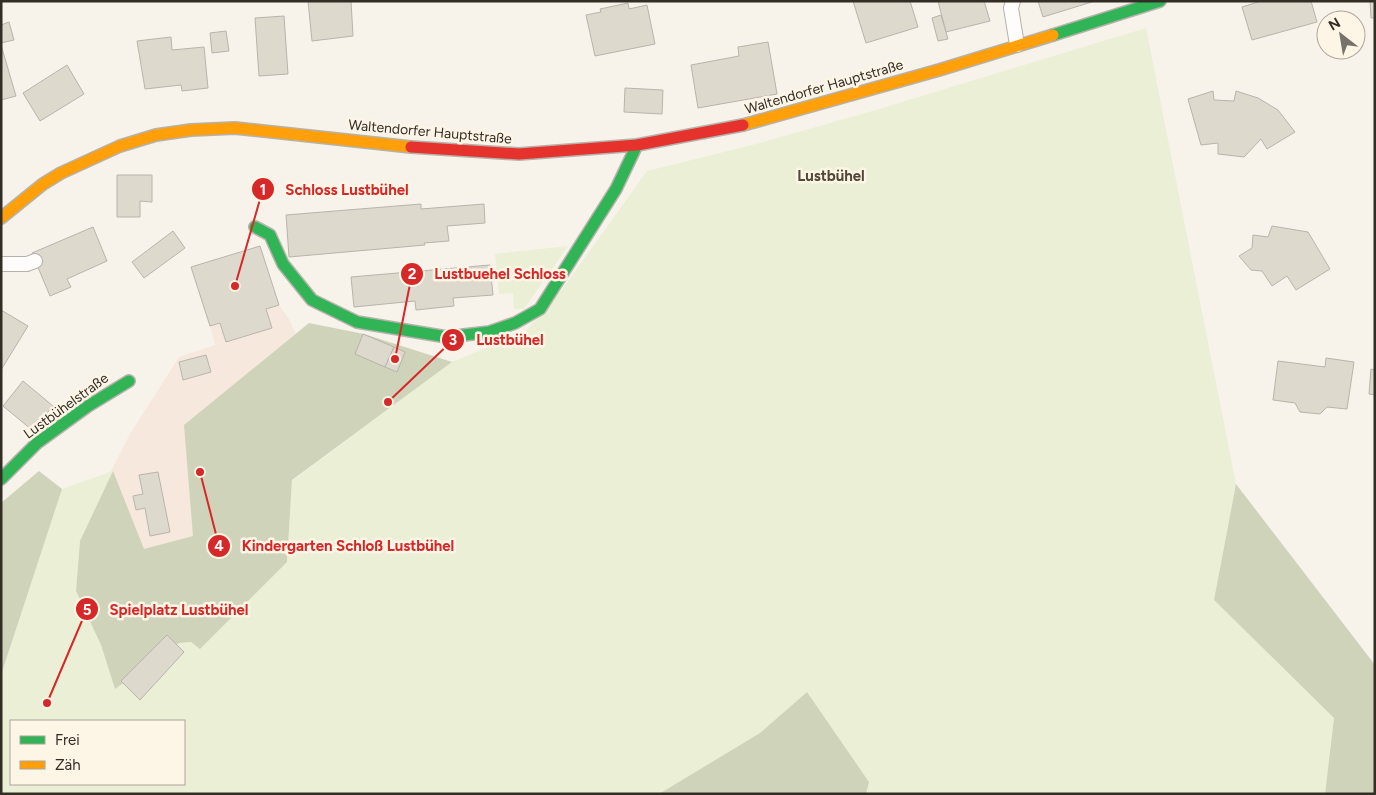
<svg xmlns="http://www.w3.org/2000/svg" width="1376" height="795" viewBox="0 0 1376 795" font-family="Figtree,sans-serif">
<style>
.education{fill:#f6e8dd}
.green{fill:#ebefd6;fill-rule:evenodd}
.forest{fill:#ced3b9}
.building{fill:#ded9cd;stroke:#b8b4ad}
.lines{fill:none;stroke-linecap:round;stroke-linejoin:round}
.lane-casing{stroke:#b5b2ab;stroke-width:16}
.fast-casing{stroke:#b5b2ab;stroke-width:14}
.slow-casing{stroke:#b5b2ab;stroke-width:14}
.jam-casing{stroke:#b5b2ab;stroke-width:14}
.lane{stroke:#fefdfc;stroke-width:14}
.fast{stroke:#30b455;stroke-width:11}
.slow{stroke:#ff9f0a;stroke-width:11}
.jam{stroke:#e5322d;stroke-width:11}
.labels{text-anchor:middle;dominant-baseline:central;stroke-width:5;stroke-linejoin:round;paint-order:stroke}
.street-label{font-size:14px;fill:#322e26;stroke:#fdf5e5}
.neighbourhood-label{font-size:15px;font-weight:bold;fill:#514838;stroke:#fdf5e5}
.leader{fill:none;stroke:#d62828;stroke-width:2}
.callout-dot{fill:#d62828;stroke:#fdf5e5;stroke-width:2}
.mark-label{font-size:15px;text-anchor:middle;font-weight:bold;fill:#fff}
.callout-label{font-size:15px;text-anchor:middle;font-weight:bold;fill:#d62828;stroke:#fdf5e5;stroke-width:5;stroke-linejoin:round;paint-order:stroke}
</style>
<rect width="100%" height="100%" fill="#f7f3eb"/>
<polygon class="education" points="279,305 289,319 310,364 183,632 92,508 130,434 179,357 215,345 210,326"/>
<g class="green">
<path d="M1146,28l90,456 -22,116 120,118 -9,76h-459l3,-12 -62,-90 -47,41 -101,61h-658v-119l61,-186 51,-18 -33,70 -4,50 25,54 14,44 64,-46 12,-1 96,-80 5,-81 160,-119 73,-30 38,-44 84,-117 109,-27 120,-34zM11,721h173v63h-173z"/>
<polygon points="568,246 524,309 514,309 513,293 499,294 495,254"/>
</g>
<g class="forest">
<polygon points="309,323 364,334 452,362 292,480 287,562 200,649 191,642 179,643 115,689 101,645 76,591 80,541 113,471 144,549 193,536 184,425"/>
<polygon points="39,471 62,489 1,675 1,503"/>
<polygon points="1236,484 1375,665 1375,794 1325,794 1334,718 1214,600"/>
<polygon points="807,692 869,782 866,794 659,794 760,733"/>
</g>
<g class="building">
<polygon points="308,1 351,1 353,36 312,41"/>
<polygon points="853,1 910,1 918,27 866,43"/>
<polygon points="938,1 984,1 990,21 946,32"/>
<polygon points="1038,1 1095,1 1043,17"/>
<polygon points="1261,1 1311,1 1317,22 1252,40 1242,7"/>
<polygon points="1370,1 1375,1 1375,18 1371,18"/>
<polygon points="628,3 629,9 647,5 655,44 595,56 586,15 601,12 600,9"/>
<polygon points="941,15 948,39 938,41 932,18"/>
<polygon points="284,16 288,74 259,76 255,18"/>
<polygon points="9,22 14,40 1,43 1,25"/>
<polygon points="226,31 229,51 212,53 210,33"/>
<polygon points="171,37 172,50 204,47 208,88 182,91 181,85 145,89 137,41"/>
<polygon points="768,42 777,94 698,108 691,65 739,56 738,47"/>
<polygon points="1,45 16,96 1,100"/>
<polygon points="67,65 84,94 40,121 23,93"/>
<polygon points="625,88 663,90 662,114 624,112"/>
<polygon points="1213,91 1214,100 1234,101 1236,91 1258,98 1278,110 1295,132 1267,149 1261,139 1244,157 1218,154 1218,143 1201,145 1188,99"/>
<polygon points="117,175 152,175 152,202 140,201 140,217 117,217"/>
<polygon points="421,204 421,209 484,204 485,223 447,226 449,241 424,243 425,245 289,257 286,215"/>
<polygon points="1272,226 1308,232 1330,269 1296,290 1287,276 1272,286 1262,271 1251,270 1239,256 1252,248 1253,235 1268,237"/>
<polygon points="93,227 107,261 67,279 71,287 50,296 32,253"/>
<polygon points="173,231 185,248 144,278 132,262"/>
<polygon points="260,246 279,305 266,309 272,328 226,342 220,323 210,326 191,267"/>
<polygon points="490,265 493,295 453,298 454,306 416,310 415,301 354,307 351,277"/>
<polygon points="1,310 28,326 1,370"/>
<polygon points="363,334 394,347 385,367 355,354"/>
<polygon points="394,347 405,352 397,372 385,367"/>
<polygon points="206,355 211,372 183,380 179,362"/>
<polygon points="1326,358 1354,362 1347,409 1327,407 1320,414 1300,412 1295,403 1273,400 1278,361 1325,367"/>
<polygon points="1371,369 1375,370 1375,395 1369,394"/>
<polygon points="23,381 53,406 32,430 3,406"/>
<polygon points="158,472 170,532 150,536 145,508 136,510 133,496 143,494 139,475"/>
<polygon points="167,635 184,652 140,700 121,681"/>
</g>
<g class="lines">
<g class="lane-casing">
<g id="lane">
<polyline points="1013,1 1011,8 1017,45"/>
<polyline points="1,264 27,264 35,261"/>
</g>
</g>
<g class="fast-casing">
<g id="fast">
<polyline points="1053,35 1160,1"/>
<polyline points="255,227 270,235 283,264 312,300 357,322 447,337 489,332 515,323 540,309 616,189 637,145"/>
<polyline points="1,479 37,443 88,406 129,381"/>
</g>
</g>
<g class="slow-casing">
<g id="slow">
<polyline points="743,125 939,70 1053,35"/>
<polyline points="1,218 43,184 61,173 120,146 156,135 191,130 235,128 411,147"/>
</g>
</g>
<g class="jam-casing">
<polyline id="jam" points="411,147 519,154 637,145 743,125"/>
</g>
<use href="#lane" class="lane"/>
<use href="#fast" class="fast"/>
<use href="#slow" class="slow"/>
<use href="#jam" class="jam"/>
</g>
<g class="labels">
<g class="street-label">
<text transform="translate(824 87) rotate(-16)">Waltendorfer Hauptstraße</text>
<text transform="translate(430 132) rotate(5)">Waltendorfer Hauptstraße</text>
<text transform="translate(66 406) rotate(-36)">Lustbühelstraße</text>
</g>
<g class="neighbourhood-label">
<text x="831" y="176">Lustbühel</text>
</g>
</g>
<path class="leader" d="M235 286L263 189M395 359L412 274M388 402L453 340M200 472L219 546M47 703L87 609"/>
<g class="callout-dot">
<circle cx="235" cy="286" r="5"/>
<circle cx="395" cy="359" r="5"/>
<circle cx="388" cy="402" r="5"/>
<circle cx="200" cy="472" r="5"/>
<circle cx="47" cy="703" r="5"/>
<circle cx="263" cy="189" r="12"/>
<circle cx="412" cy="274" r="12"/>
<circle cx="453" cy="340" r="12"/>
<circle cx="219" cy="546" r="12"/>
<circle cx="87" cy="609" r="12"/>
</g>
<g class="mark-label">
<text x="263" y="195">1</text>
<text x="412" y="279">2</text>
<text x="453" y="345">3</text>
<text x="219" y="551">4</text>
<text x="87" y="615">5</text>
</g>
<g class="callout-label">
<text x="347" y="195">Schloss Lustbühel</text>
<text x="500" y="279">Lustbuehel Schloss</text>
<text x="510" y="345">Lustbühel</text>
<text x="348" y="551">Kindergarten Schloß Lustbühel</text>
<text x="179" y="615">Spielplatz Lustbühel</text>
</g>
<rect width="1376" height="795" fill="none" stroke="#322e26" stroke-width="5"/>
<rect x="10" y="720" width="175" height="65" fill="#fdf5e5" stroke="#aca599"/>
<rect x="20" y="736" width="25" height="8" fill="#30b455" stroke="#aca599"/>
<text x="55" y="745" font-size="15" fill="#322e26">Frei</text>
<rect x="20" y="761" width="25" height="8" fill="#ff9f0a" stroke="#aca599"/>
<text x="55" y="770" font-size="15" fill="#322e26">Zäh</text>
<g transform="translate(1341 35) rotate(329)"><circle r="24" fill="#fdf5e5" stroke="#aca599"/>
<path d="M0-4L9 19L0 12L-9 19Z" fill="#77736b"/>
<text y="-8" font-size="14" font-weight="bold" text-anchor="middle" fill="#322e26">N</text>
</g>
</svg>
